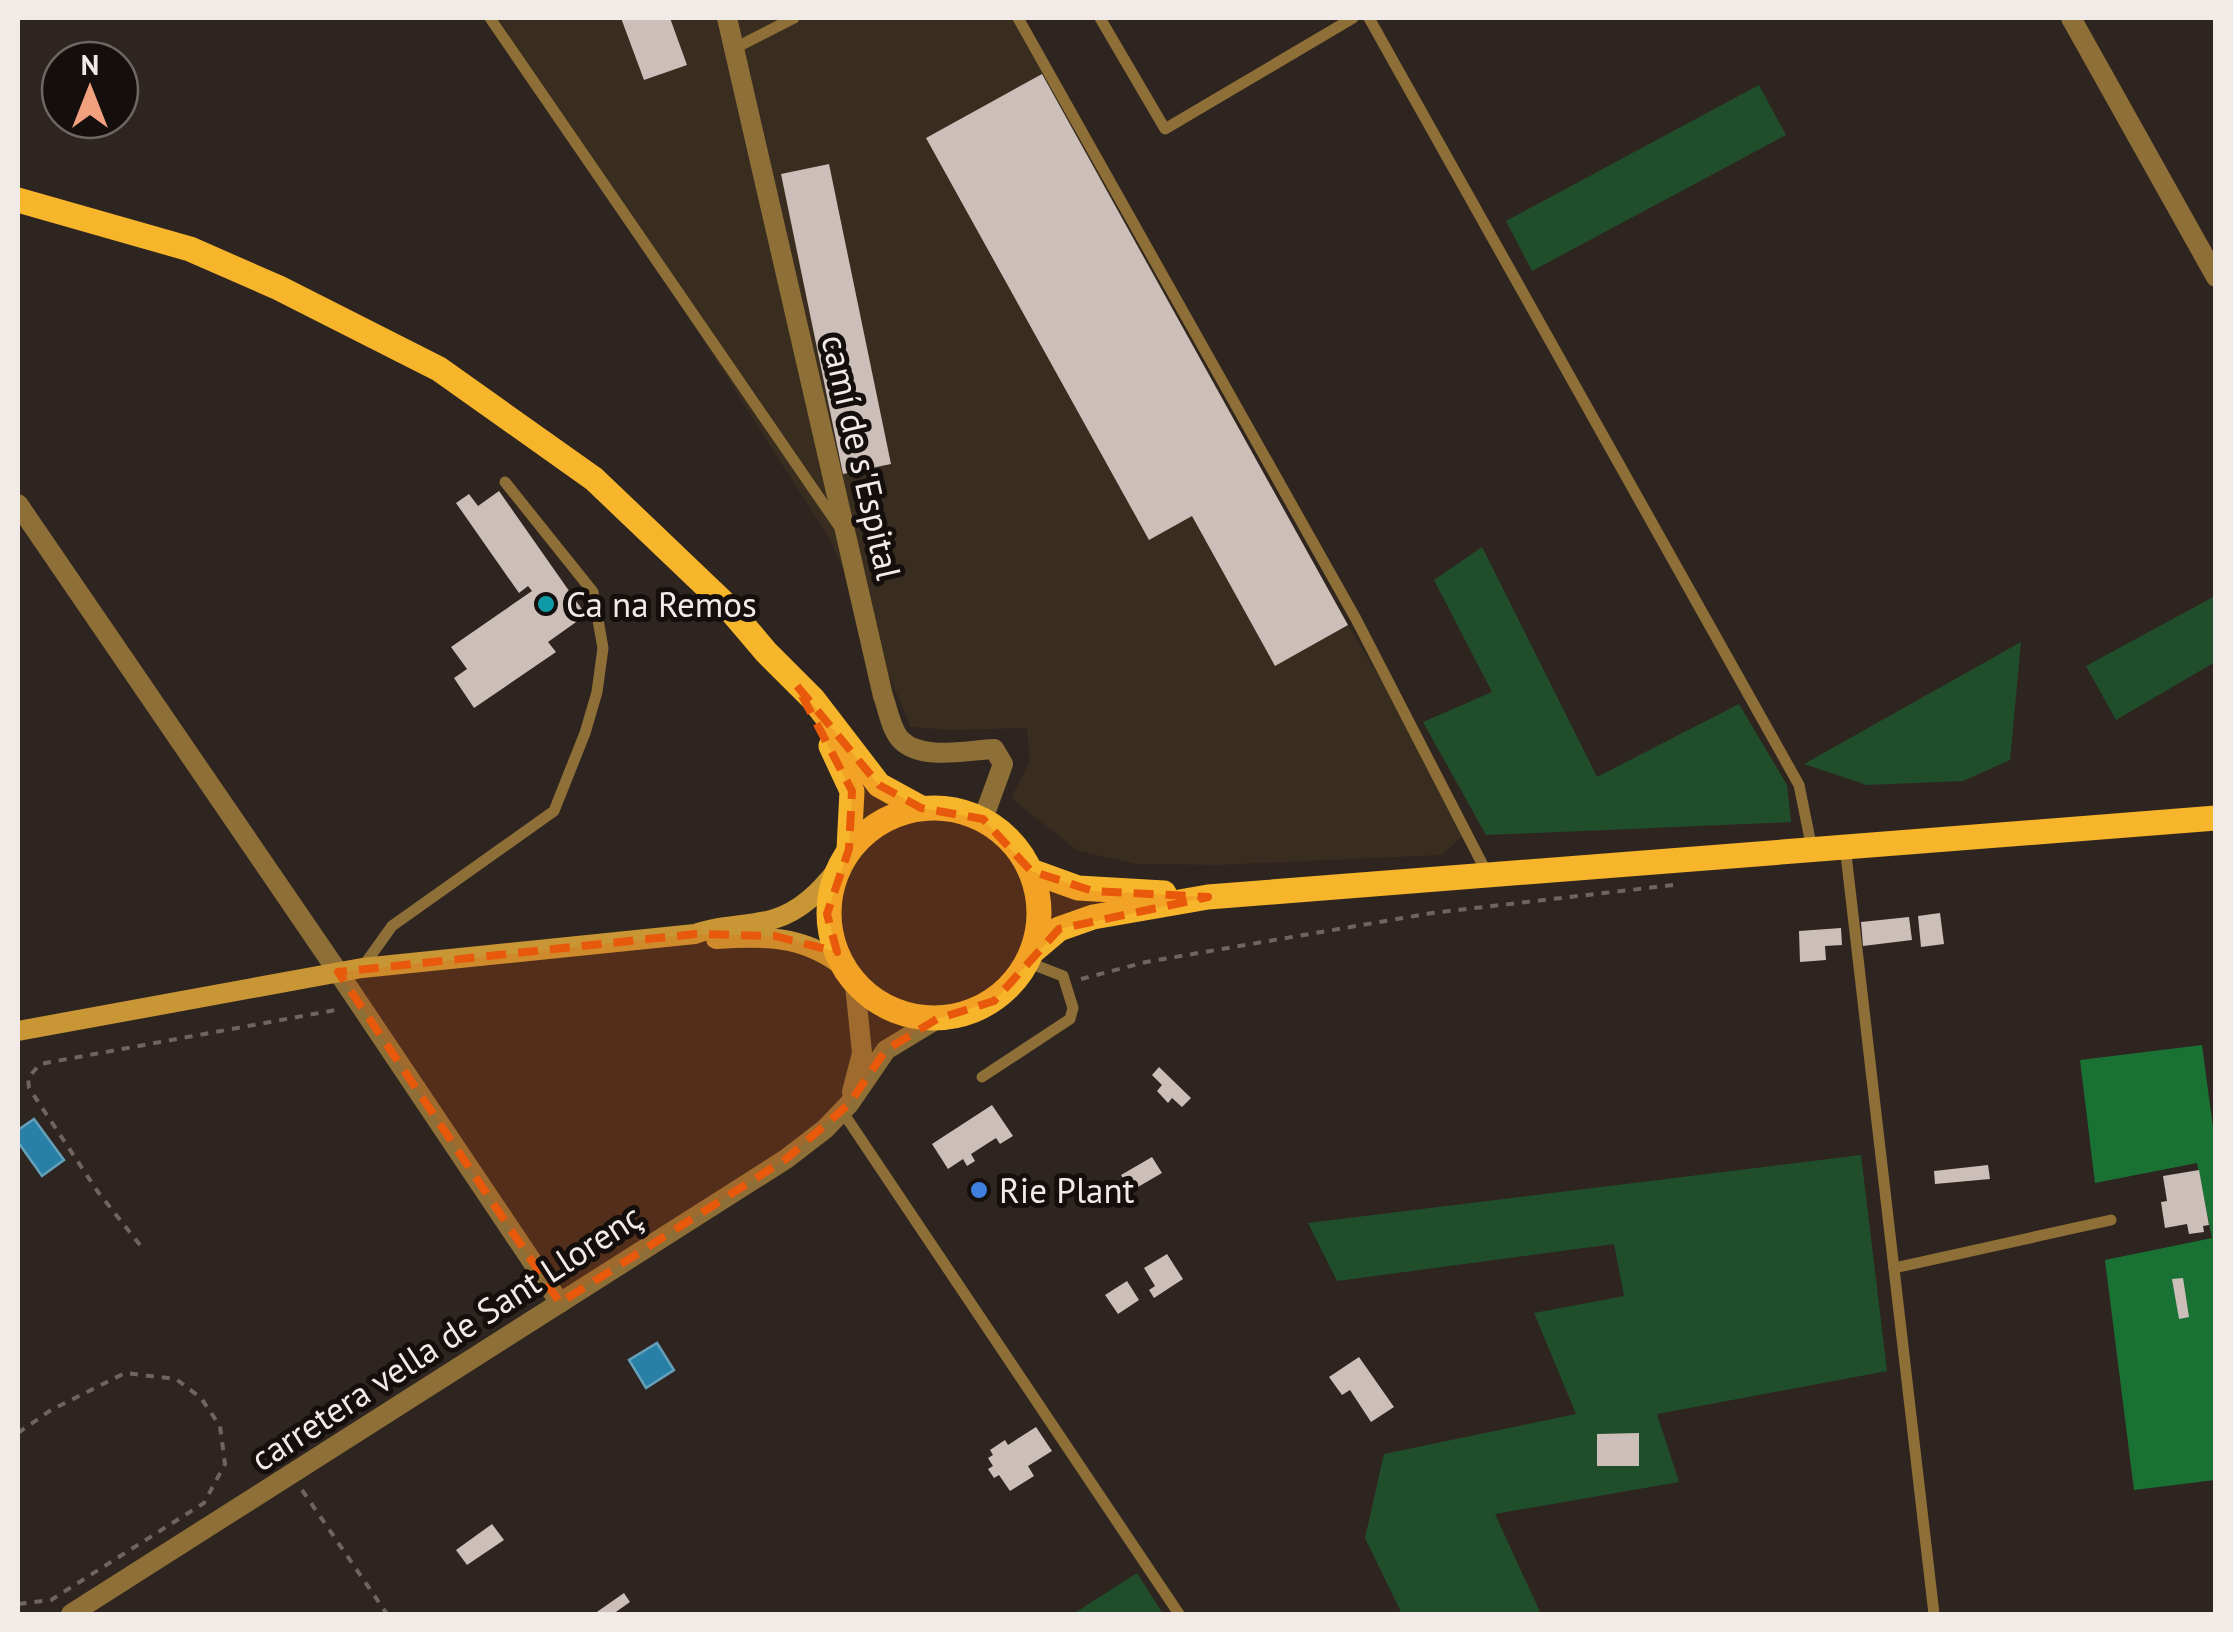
<svg xmlns="http://www.w3.org/2000/svg" width="2233" height="1632" viewBox="0 0 2233 1632" font-family="'PT Sans',sans-serif">
<style>
.industrial{fill:#382d1e}
.green{fill:#204e2a}
.forest{fill:#197234}
.water{fill:#2980a7;stroke:#65a0ba;stroke-width:2.5}
.building{fill:#ccbeb8}
.lines{fill:none;stroke-linecap:round;stroke-linejoin:round}
.path{stroke:#6e6560;stroke-width:4;stroke-dasharray:8 8;stroke-linecap:butt}
.service{stroke:#8e6f37;stroke-width:11}
.minor{stroke:#8e6f37;stroke-width:20}
.tertiary{stroke:#8e6f37;stroke-width:20}
.secondary{stroke:#c89634;stroke-width:20}
.primary{stroke:#f6b52b;stroke-width:25}
.marked{fill:#e8590c;fill-opacity:0.2;stroke:#e8590c;stroke-width:8;stroke-dasharray:20 12;stroke-linejoin:round}
.culture-dot{fill:#0f9aa8;stroke:#140f0d;stroke-width:4}
.shop-dot{fill:#3f7fe0;stroke:#140f0d;stroke-width:4}
.labels{text-anchor:middle;dominant-baseline:central;stroke-width:10;stroke-linejoin:round;paint-order:stroke}
.street-label{font-size:35px;fill:#f1eae7;stroke:#140f0d}
.poi-label{font-size:35px;fill:#f1eae7;stroke:#140f0d;text-anchor:start}
</style>
<rect width="100%" height="100%" fill="#2f2520"/>
<polygon class="industrial" points="498,18 741,18 743,22 752,18 1013,18 1348,625 1470,830 1442,855 1219,865 1136,864 1078,851 1011,798 1030,761 1027,728 949,730 911,727 831,541"/>
<g class="green">
<polygon points="1759,85 1786,135 1532,271 1506,221"/>
<polygon points="1482,547 1597,777 1739,704 1787,785 1791,822 1486,835 1423,722 1492,692 1434,580"/>
<polygon points="2215,596 2215,662 2116,720 2086,666"/>
<polygon points="2021,642 2010,760 1963,781 1867,785 1804,764"/>
<polygon points="1861,1155 1887,1371 1657,1414 1679,1482 1495,1514 1541,1614 1402,1614 1365,1538 1384,1454 1576,1414 1534,1313 1624,1296 1614,1244 1337,1281 1308,1223"/>
<polygon points="1137,1573 1163,1614 1073,1614"/>
</g>
<polygon class="forest" points="2202,1045 2216,1150 2215,1480 2134,1490 2105,1260 2212,1238 2197,1163 2095,1183 2080,1060"/>
<g class="water">
<polygon points="34,1119 64,1160 42,1176 18,1142 18,1130"/>
<polygon points="657,1343 674,1370 646,1388 629,1360"/>
</g>
<g class="building">
<polygon points="621,18 670,18 687,65 644,80"/>
<polygon points="1042,74 1348,625 1275,666 1192,516 1149,540 926,138"/>
<polygon points="829,164 891,464 843,474 781,174"/>
<polygon points="499,491 586,615 548,642 556,652 474,708 454,678 467,669 451,647 532,591 528,586 519,593 456,503 469,494 478,506"/>
<polygon points="1940,913 1944,944 1921,947 1918,916"/>
<polygon points="1909,917 1912,940 1863,946 1861,922"/>
<polygon points="1841,928 1842,945 1825,946 1826,960 1800,962 1799,931"/>
<polygon points="1159,1067 1191,1098 1182,1107 1172,1098 1168,1103 1157,1091 1162,1085 1152,1075"/>
<polygon points="992,1105 1013,1136 1000,1144 996,1138 971,1154 975,1161 967,1166 963,1159 948,1169 932,1144"/>
<polygon points="1152,1157 1162,1173 1131,1191 1121,1175"/>
<polygon points="1988,1165 1990,1179 1935,1184 1934,1171"/>
<polygon points="2199,1170 2209,1225 2203,1226 2204,1232 2189,1234 2187,1224 2165,1228 2161,1202 2167,1201 2163,1176"/>
<polygon points="1167,1254 1183,1279 1154,1298 1149,1290 1155,1286 1144,1268"/>
<polygon points="2183,1278 2189,1317 2179,1319 2172,1279"/>
<polygon points="1127,1281 1139,1300 1118,1314 1105,1295"/>
<polygon points="1359,1357 1394,1407 1371,1422 1350,1390 1342,1395 1329,1377"/>
<polygon points="1036,1427 1052,1451 1028,1466 1034,1476 1010,1491 999,1475 994,1478 988,1469 993,1466 988,1458 993,1455 990,1450 1005,1440 1008,1445"/>
<polygon points="1639,1433 1639,1466 1597,1466 1597,1434"/>
<polygon points="492,1524 504,1540 467,1565 456,1550"/>
<polygon points="624,1593 630,1602 613,1614 594,1614"/>
</g>
<g class="lines">
<g class="path">
<polyline points="1081,979 1146,962 1432,913 1673,885"/>
<polyline points="140,1245 98,1192 29,1088 28,1078 40,1064 341,1009"/>
<polyline points="18,1433 51,1410 125,1373 176,1379 201,1398 220,1426 225,1464 204,1503 51,1600 18,1604"/>
<polyline points="302,1490 387,1614"/>
</g>
<g class="service">
<polyline points="490,18 838,525"/>
<polyline points="1018,18 1356,619 1488,875"/>
<polyline points="1100,18 1165,129 1353,18"/>
<polyline points="1369,18 1799,785 1812,849"/>
<polyline points="735,48 794,18"/>
<polyline points="1845,846 1934,1614"/>
<polyline points="362,968 392,926 554,811 585,733 597,692 603,648 593,592 505,482"/>
<polyline points="982,1077 1070,1019 1073,1008 1063,976 1027,962"/>
<polyline points="842,1111 1179,1614"/>
<polyline points="1894,1268 2111,1220"/>
</g>
<g class="minor">
<path d="M727,18l156,678c5,13 8,34 18,44 20,21 67,10 93,9l9,15 -20,55"/>
<polyline points="2071,18 2216,277"/>
<polyline points="18,504 338,972 560,1303"/>
</g>
<g class="tertiary">
<polyline points="852,1092 862,1053 855,985"/>
<polyline points="71,1614 786,1159 825,1129 849,1104 886,1050 937,1019"/>
</g>
<g class="secondary">
<path d="M716,939c47,-3 85,-4 124,25"/>
<path d="M18,1031l344,-63 333,-34c26,-10 53,-7 79,-15 27,-8 46,-28 63,-49"/>
</g>
<g class="primary">
<polyline points="18,200 190,249 279,288 439,369 594,479 726,605 766,652 813,699 879,785 921,808"/>
<polyline points="831,746 852,791 849,849"/>
<circle cx="934" cy="913" r="105"/>
<polyline points="1031,871 1078,888 1164,893"/>
<polyline points="1033,951 1059,929 1093,917 1208,897 2216,818"/>
</g>
</g>
<path class="marked" d="M797,686l82,99 42,23 62,11 48,52 62,20 115,6 -149,32 -65,72 -57,18 -51,31 -37,54 -63,55 -226,144 -222,-331 357,-38 80,2 62,16 -10,-38 22,-65 3,-58z"/>
<circle class="culture-dot" cx="546" cy="604" r="10"/>
<circle class="shop-dot" cx="979" cy="1190" r="10"/>
<g class="labels">
<g class="street-label">
<text transform="translate(862 457) rotate(77)">camí de s'Espital</text>
<text transform="translate(446 1337) rotate(-33)">carretera vella de Sant Llorenç</text>
</g>
<g class="poi-label">
<text x="566" y="604">Ca na Remos</text>
<text x="999" y="1190">Rie Plant</text>
</g>
</g>
<rect width="2233" height="1632" fill="none" stroke="#f1eae7" stroke-width="40"/>
<g transform="translate(90 90)"><circle r="48" fill="#140f0d" stroke="#6c6764" stroke-width="2.5"/>
<path d="M0-8L18 38L0 25L-18 38Z" fill="#f2a17e"/>
<text y="-15" font-size="28" font-weight="bold" text-anchor="middle" fill="#f1eae7">N</text>
</g>
</svg>
